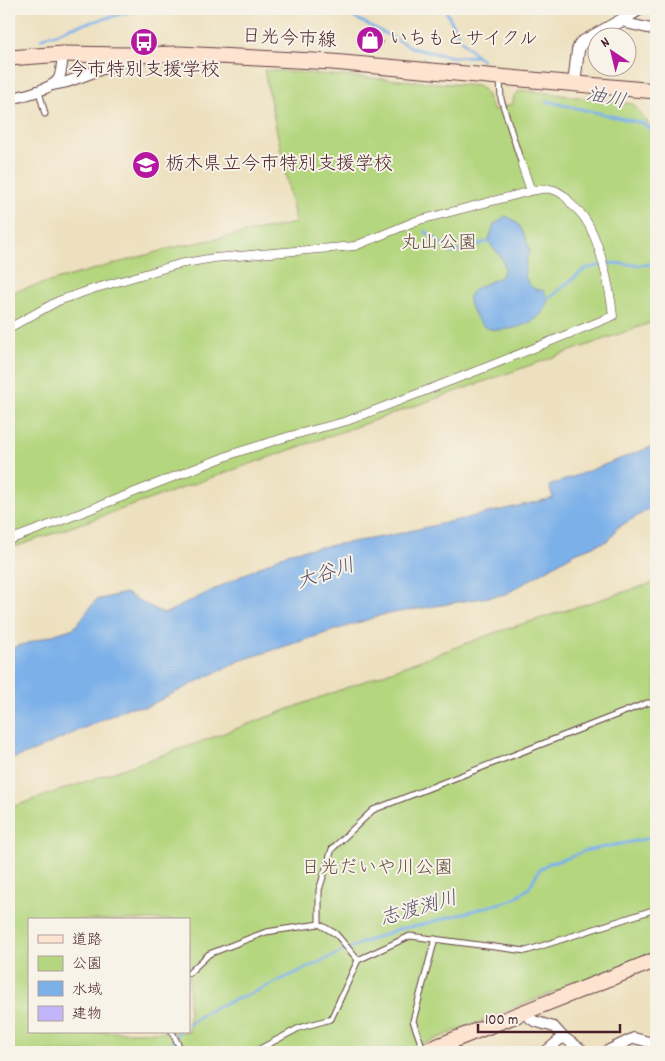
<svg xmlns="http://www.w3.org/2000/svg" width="665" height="1061" viewBox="0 0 665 1061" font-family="Dekko,'Klee One',sans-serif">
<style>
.green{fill:#b4d67e;stroke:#7f7a54;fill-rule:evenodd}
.water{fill:#7bb0e9;stroke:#62688a}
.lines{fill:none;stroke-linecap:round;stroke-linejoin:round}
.stream{stroke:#7bb0e9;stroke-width:3}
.building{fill:#c3b5f9}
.service-casing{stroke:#623c41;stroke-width:7}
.pedestrian-casing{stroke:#623c41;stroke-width:9}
.minor-casing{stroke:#623c41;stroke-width:12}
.tertiary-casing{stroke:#623c41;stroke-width:14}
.secondary-casing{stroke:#623c41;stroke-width:17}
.service{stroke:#fff;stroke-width:5}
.pedestrian{stroke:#fff;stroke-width:8}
.minor{stroke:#fff;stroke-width:10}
.tertiary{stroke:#fff;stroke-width:12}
.secondary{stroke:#fde4d0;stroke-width:15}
.labels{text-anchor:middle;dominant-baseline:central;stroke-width:4;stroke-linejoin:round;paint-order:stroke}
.street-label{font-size:19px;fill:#4a1f2b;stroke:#f7f3e8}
.poi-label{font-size:19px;fill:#4a1f2b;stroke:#f7f3e8;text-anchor:start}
.park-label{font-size:19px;fill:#644d40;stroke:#f7f3e8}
.water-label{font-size:20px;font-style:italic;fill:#5b526e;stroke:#f7f3e8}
</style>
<rect width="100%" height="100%" fill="#f7f3e8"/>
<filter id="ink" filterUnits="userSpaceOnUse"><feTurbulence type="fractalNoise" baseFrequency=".02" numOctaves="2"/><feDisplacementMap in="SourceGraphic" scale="10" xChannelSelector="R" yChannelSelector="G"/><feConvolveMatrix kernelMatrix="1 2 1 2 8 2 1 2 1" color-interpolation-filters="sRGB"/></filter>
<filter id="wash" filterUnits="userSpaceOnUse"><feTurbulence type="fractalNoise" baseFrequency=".0096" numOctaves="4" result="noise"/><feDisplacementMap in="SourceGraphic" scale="20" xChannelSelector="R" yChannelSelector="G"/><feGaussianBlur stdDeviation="1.12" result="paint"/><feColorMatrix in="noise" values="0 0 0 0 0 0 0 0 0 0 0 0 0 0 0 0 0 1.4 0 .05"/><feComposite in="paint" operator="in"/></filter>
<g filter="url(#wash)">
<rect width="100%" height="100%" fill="#ede0be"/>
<g class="green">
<path d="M264,70l214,16 6,4 9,20 20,-6c0,-8 2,-11 10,-14l110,14 23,29v188l-647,228v-256l166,-46 121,-24z"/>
<path d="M656,582v370l-253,100h-394v-244l180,-62 305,-113zM29,920h160v112h-160z"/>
</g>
<g class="water">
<path d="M505,216c16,4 20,20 25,35 -5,11 -10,30 5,38 2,1 5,1 8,1l5,9c-1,7 -5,14 -11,19 -11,9 -40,16 -52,9 -5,-3 -7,-7 -10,-12 -3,-4 -7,-12 -6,-18 4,-12 23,-14 32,-21 2,-2 2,-5 4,-7l-2,-8 -4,-7 -7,-7 -3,-8 5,-14z"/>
<polygon points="656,446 656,506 646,511 617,528 609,540 575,553 506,594 382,615 239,661 146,707 130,707 34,751 9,760 9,649 74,628 96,600 125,593 164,614 290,552 388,536 553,498 549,486 651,447"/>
</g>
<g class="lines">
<g class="stream">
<polyline points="338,9 415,49 453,57 477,56 482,60"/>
<polyline points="445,9 461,40 477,56"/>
<polyline points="41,39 49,35 54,35 69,28 141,9"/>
<polyline points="546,101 642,123 656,133"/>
<polyline points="425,231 453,253 486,242 493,242"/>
<polyline points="546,300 553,295 585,269 611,263 638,265 656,264"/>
<polyline points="189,1024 206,1012 229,1002 250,994 359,944 399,929 421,925 512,900 529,888 539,870 549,863 568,858 584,851 656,837"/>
<polyline points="165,1052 179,1032"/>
</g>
</g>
<g id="blocks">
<polygon class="building" points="361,31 383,42 379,50 357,39"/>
</g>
</g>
<g filter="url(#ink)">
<use href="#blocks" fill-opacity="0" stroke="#623c41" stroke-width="1"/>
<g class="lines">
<g class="service-casing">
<g id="service">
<polyline points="500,78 501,99 522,165"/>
<polyline points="39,91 45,114"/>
<polyline points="319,924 319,890 332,849 373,810 647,703 656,703"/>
<polyline points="189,973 209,954 266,932 319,924 336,934 358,960"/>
<polyline points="172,1032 182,1052"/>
<polyline points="423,1049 413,1021 435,939"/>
<polyline points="254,1052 299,1028 331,1019 358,960 410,936 526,951 656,909"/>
</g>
</g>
<g class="pedestrian-casing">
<g id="pedestrian">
<polyline points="522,165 531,191"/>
<path d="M9,328l49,-27 35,-12 86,-25 35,-6 141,-12 61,-25 115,-30c7,-1 16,-4 23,-1 7,2 14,9 18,15 4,3 8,7 11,11 17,23 27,72 30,100l-121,49 -145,56 -57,15 -55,17 -167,65 -59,22"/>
</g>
</g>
<g class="minor-casing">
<g id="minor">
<polyline points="622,20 630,24 656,30"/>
<polyline points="52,85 67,82 124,61 125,55"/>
<path d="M9,99c12,-3 45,-10 50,-21 3,-7 3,-17 4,-24"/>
<polyline points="523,1013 534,1021 554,1027 563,1037 585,1052"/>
<polyline points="447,1043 456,1052"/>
<polyline points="545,1052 563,1037"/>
<polyline points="605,1052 634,1038 656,1044"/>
</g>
</g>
<g class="tertiary-casing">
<polyline id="tertiary" points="574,84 578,50 581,43 622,20 639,9"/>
</g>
<g class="secondary-casing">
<g id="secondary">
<polyline points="9,58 63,54 125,55 179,54 332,62 656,91"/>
<polyline points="423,1052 656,960"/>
</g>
</g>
<use href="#service" class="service"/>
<use href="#pedestrian" class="pedestrian"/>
<use href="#minor" class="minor"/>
<use href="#tertiary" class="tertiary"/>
<use href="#secondary" class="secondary"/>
</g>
</g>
<defs>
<g id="shop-disc" transform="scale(1.4375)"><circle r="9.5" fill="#b5179e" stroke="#f7f3e8"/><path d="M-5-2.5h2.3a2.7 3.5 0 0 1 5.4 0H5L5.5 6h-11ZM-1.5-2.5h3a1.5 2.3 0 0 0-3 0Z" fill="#fff"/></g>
<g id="bus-disc" transform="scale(1.4375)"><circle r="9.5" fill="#b5179e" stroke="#f7f3e8"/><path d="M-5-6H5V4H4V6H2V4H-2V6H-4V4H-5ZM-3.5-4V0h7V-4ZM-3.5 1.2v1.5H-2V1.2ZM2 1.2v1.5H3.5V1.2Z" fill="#fff"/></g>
<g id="school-disc" transform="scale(1.4375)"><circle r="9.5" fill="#b5179e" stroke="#f7f3e8"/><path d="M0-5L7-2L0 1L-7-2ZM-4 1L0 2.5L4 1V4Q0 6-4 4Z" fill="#fff"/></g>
</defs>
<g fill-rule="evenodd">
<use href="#shop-disc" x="370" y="40"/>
<use href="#bus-disc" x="144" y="42"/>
<use href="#school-disc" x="146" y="165"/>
</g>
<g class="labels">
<g class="street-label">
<text transform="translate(289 40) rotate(3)">日光今市線</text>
</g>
<g class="poi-label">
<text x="389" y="40">いちもとサイクル</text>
<text x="144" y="71" text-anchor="middle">今市特別支援学校</text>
<text x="165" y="165">栃木県立今市特別支援学校</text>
</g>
<g class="park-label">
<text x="439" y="244">丸山公園</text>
<text x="377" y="869">日光だいや川公園</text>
</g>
<g class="water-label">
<text transform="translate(606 99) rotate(13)">油川</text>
<text transform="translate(326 575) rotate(-18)">大谷川</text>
<text transform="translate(419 910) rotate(-16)">志渡渕川</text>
</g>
</g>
<rect width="665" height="1061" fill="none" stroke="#f7f3e8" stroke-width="30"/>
<rect x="28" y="918" width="162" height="115" fill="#f7f3e8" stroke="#b29e9c"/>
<rect x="38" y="935" width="25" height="8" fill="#fde4d0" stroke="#b29e9c"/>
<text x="72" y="944" font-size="15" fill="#4a1f2b">道路</text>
<rect x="38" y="956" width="25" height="15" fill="#b4d67e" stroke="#b29e9c"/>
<text x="72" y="968" font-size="15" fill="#4a1f2b">公園</text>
<rect x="38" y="981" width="25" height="15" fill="#7bb0e9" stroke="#b29e9c"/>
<text x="72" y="994" font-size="15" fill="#4a1f2b">水域</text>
<rect x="38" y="1006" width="25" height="15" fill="#c3b5f9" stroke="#b29e9c"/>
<text x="72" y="1018" font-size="15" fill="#4a1f2b">建物</text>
<g transform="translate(612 52) rotate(325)"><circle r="24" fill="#f7f3e8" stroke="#b29e9c"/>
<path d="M0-4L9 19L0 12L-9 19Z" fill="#b5179e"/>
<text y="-8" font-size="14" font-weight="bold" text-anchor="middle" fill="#4a1f2b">N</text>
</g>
<path d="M478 1024v8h142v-8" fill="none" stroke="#4a1f2b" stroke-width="2.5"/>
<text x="485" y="1024" font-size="15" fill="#4a1f2b" stroke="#f7f3e8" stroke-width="4" paint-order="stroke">100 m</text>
</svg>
